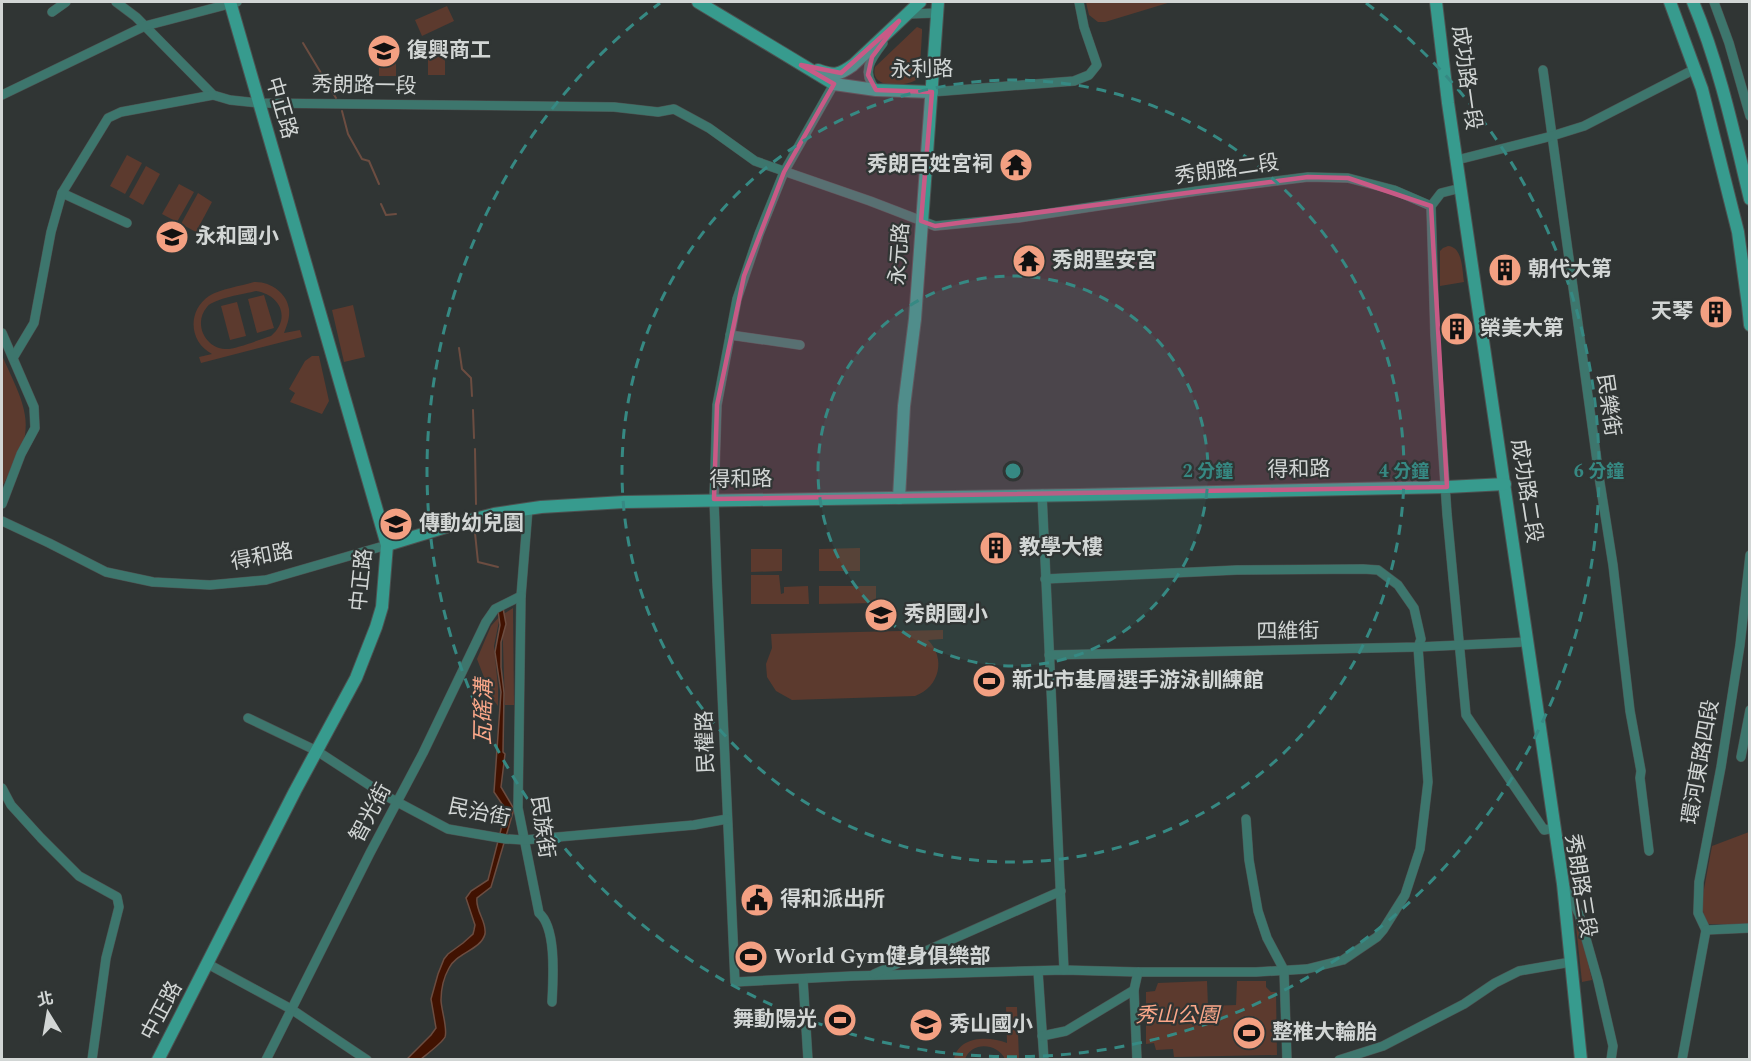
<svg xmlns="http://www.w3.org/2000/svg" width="1751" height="1061" viewBox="0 0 1751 1061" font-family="Spectral,'Noto Sans TC',serif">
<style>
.green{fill:#5c3a2e;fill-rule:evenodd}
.water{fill:#411201;stroke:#6c4d41;stroke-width:1.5}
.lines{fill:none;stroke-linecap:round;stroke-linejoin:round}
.stream{stroke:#6c4d41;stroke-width:2}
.street-casing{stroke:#4d5251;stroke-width:10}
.secondary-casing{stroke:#4d5251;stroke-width:14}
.street{stroke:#3d766d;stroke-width:9}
.secondary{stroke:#379b8e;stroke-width:12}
.marked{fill:#c85a86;fill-opacity:0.2;stroke:#c85a86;stroke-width:4.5;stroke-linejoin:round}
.ring{fill:none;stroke:#368983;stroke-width:3;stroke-dasharray:10 8}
.labels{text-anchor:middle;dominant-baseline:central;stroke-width:4.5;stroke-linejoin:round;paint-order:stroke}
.poi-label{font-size:21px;font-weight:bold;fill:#d2d6d5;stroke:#303534;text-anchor:start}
.street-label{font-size:21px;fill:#d2d6d5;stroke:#303534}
.park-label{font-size:21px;font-style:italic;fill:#fba789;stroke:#303534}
.water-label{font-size:22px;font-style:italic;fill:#faa789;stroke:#303534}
.centre{fill:#368983;stroke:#303534;stroke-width:3}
.ring-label{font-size:18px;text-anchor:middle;font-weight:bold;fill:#368983;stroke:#303534;stroke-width:4.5;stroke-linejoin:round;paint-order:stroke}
</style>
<rect width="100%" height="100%" fill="#303534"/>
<g class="green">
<polygon points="1086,2 1171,2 1105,22 1098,22 1089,15"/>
<polygon points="447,6 454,21 422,36 415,20"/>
<path d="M917,27l5,2v4l-2,34 -4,13c-12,7 -47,9 -41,-13z"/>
<rect x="428" y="40" width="17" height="35"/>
<rect x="379" y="41" width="17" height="35"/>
<polygon points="127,155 142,163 125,194 110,186"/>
<polygon points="146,166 160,174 143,205 129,197"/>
<polygon points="179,184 194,192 177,222 162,214"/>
<polygon points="198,193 212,202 196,232 181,224"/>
<path d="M1448,246c15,1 14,24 16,36l-24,4v-35l3,-3z"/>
<path d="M254,282c16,-1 33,11 35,27 1,9 -2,16 -5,24l16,-3 2,7 -101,26 -2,-6 13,-3c-23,-12 -25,-43 -3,-58 11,-7 32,-10 45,-14zM256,291c25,4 35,28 15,45 -10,3 -37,14 -46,13 -20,-1 -32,-26 -18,-42 7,-9 38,-13 49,-16z"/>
<polygon points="264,295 274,328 257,333 248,299"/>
<polygon points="237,302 246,336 230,340 221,306"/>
<polygon points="353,305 365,357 344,362 332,310"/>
<path d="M2,355c10,25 28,53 23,80 -3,18 -15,36 -23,52z"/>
<polygon points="312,356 319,356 329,401 322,414 290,402 295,393 289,389 305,361"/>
<polygon points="860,548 860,571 819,571 819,549"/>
<polygon points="751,549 782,549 782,571 751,572"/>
<polygon points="751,575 779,575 781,594 784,593 784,587 808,586 809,604 751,604"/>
<polygon points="819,586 876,586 876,603 819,604"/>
<polygon points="513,608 514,705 505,705 502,615"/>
<polygon points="500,616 494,646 498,687 498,706 492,698 477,659 491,626"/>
<path d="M943,630v9l-15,1c18,18 12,47 -13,56l-123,4 -16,-9 -9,-14 -1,-13 6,-16 -1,-14z"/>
<polygon points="1749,832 1749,924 1707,924 1701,905 1712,846"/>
<polygon points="1576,926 1579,926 1580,928 1592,980 1582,982"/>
<polygon points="1207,981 1208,1006 1236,1005 1237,981 1266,981 1266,987 1271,992 1276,992 1277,1055 1174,1057 1173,1049 1156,1050 1154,1043 1146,1044 1146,992 1155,991 1158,983"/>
<path d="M1006,1007h11l2,52h-14c-8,-16 -33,-18 -40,0h-11c5,-24 36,-23 53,-16z"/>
</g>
<path class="water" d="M503,608l3,16 -5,18v25l3,26 -1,59 2,2 -4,33 13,22 -23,78 -14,11c-2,13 10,23 8,36 -4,16 -29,19 -36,34 -5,9 -8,22 -8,32 0,9 7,29 4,37 -3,6 -18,17 -24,22l-15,1 25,-25 5,-7 -5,-29 7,-25 6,-15 4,-5 15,-11 10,-9 1,-4 1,-5 -9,-27 5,-7 17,-11 18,-70 -12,-18 7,-100 -6,-40 5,-27 -2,-15z"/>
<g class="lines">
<g class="stream">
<polyline points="303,43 336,98"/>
<polyline points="342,111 348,134 362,159 369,161 379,184"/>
<polyline points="381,204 386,215 396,214"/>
<polyline points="459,348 462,369 471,378 472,396"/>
<polyline points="473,410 474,438"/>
<polyline points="475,449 476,504"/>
<polyline points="475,533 478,562 498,567"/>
</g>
<g class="street-casing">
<g id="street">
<polyline points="116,2 136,17 213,95 230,100 259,103 614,107 658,112 674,109 709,128 755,161 870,201 935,226 1018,218 1197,191 1308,177 1348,178 1394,190 1431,206 1435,335 1447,514 1466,715 1544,830 1555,828"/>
<polyline points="1714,2 1729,43 1750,116"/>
<polyline points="52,12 66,2"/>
<polyline points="907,14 937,13"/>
<polyline points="1543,70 1600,483 1613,565 1630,711 1641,771 1640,778 1649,851"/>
<polyline points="834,84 784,172 759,234 737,299 717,405 714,499 717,581 735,982 852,976 1064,970 1138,972 1256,972 1307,969 1343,960 1377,937 1383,930 1405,895 1420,849 1428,782 1418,647 1421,639 1414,608 1398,585 1378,570 1363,569 1237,570 1045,579"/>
<path d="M876,90c-15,-18 -6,-30 7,-47"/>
<polyline points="932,92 1074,81 1089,75 1097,65 1084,27 1079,2"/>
<polyline points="2,95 145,26 237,2"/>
<polyline points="1457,160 1552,136 1584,126 1695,69"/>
<polyline points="62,193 127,223"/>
<polyline points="1431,206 1441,193 1461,188"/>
<polyline points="2,333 34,407 35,428 21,454 2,504"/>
<polyline points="730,335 800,345"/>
<polyline points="13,358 34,323 51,232 62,193 108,118 121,112 213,95"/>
<polyline points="1042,494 1064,970"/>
<path d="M528,509l-7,87 -3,212 21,105c18,15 14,67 13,89"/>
<polyline points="2,521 49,543 106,572 153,582 210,585 266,580 387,545"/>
<polyline points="1049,655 1418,647 1528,642"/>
<polyline points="248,718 317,751 386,796 448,829 506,839 524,840 694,825 727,819"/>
<polyline points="1741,757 1750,710"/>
<polyline points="2,788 11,805 41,838 79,876 117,897 119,907 106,958 92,1060"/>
<polyline points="1246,819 1249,860 1258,911 1267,938 1284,970 1287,1060"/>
<polyline points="1565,887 1579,914 1598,981 1613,1046 1611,1060"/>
<polyline points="1706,930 1698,913 1699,882 1721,767 1740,645 1750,555"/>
<polyline points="1706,930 1750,928"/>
<polyline points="208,964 291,1009 367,1060"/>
<polyline points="1038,971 1044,1060"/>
<polyline points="874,974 1061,891"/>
<polyline points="803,979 808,1060"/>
<polyline points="1042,1036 1066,1031 1134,990"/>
<polyline points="266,1060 370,853 423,753 486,622 495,609 521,596"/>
<polyline points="1137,1060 1134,990 1138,972"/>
<polyline points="1339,1060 1383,1046 1464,1004 1495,983 1519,971 1571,962"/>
<polyline points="1682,1060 1706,930"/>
</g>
</g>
<g class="secondary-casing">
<g id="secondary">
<polyline points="698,2 834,84 876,90 932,92"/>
<polyline points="1436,2 1448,103 1563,884 1581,1060"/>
<polyline points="1670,2 1702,89 1738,232 1748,305 1750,325"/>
<path d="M1693,2c26,62 41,131 57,197"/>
<path d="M818,70c17,6 21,5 35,-5l67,-63"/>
<polyline points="899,498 904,406 915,319 938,2"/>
<polyline points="387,545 459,523 494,514 541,507 624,502 1080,495 1447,487 1505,484"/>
<polyline points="158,1060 295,791 356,678 376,627 382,607 387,545 230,2"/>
</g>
</g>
<use href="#street" class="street"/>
<use href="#secondary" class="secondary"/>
</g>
<path class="marked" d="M899,21l-27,36 -4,18 8,15 56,2 -11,129 14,5 373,-49 40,1 83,28 16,281 -733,12 3,-94 27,-129 40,-104 50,-88 -33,-19 40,8z"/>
<circle cx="1013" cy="471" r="195" fill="#368983" fill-opacity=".12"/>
<g class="ring">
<circle cx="1013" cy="471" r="195"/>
<circle cx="1013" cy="471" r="391"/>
<path d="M1366 3A586 586 0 1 1 660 3"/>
</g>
<defs>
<g id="school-disc" transform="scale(1.725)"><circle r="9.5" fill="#f3a082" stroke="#303534"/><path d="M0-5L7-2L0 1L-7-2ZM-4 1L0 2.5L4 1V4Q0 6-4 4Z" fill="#111"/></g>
<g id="temple-disc" transform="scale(1.725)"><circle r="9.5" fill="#f3a082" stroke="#303534"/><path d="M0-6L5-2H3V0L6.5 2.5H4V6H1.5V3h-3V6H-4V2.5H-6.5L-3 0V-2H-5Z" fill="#111"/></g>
<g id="building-disc" transform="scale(1.725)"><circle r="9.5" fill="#f3a082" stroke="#303534"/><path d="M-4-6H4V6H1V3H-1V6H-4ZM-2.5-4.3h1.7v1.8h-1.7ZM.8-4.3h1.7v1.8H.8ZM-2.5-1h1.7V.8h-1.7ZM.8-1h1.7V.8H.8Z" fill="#111"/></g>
<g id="stadium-disc" transform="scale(1.725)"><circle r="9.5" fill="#f3a082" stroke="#303534"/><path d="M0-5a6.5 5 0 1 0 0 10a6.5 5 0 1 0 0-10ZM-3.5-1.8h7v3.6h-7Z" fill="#111"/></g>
<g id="civic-disc" transform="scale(1.725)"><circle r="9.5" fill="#f3a082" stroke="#303534"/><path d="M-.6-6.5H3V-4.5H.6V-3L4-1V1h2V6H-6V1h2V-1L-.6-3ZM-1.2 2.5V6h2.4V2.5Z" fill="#111"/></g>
</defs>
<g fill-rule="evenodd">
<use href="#school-disc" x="384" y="51"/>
<use href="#temple-disc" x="1016" y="165"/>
<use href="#school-disc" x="172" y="237"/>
<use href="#temple-disc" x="1029" y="261"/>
<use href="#building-disc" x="1505" y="270"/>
<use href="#building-disc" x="1716" y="312"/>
<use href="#building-disc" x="1457" y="329"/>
<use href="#school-disc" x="396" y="524"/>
<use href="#building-disc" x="996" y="548"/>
<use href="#school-disc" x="881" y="615"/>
<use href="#stadium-disc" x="989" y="681"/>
<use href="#civic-disc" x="757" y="900"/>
<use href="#stadium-disc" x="751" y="957"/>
<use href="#stadium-disc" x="840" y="1020"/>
<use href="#school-disc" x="926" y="1025"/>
<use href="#stadium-disc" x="1249" y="1033"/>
</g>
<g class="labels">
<g class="poi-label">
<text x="407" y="51">復興商工</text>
<text x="993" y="165" text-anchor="end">秀朗百姓宮祠</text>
<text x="195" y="237">永和國小</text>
<text x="1052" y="261">秀朗聖安宮</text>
<text x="1528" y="270">朝代大第</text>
<text x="1693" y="312" text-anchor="end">天琴</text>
<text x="1480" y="329">榮美大第</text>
<text x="419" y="524">傳動幼兒園</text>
<text x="1019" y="548">教學大樓</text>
<text x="904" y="615">秀朗國小</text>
<text x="1012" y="681">新北市基層選手游泳訓練館</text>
<text x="780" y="900">得和派出所</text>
<text x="774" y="957">World Gym健身俱樂部</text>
<text x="817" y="1020" text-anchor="end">舞動陽光</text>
<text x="949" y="1025">秀山國小</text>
<text x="1272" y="1033">整椎大輪胎</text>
</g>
<g class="street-label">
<text transform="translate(922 70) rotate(-1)">永利路</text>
<text transform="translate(1466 78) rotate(82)">成功路一段</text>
<text transform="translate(364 86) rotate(1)">秀朗路一段</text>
<text transform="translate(281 108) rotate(74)">中正路</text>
<text transform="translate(1227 170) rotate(-8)">秀朗路二段</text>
<text transform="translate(900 254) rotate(-86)">永元路</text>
<text transform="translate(1608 405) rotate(82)">民樂街</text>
<text transform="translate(1299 470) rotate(-1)">得和路</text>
<text transform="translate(741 480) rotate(-1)">得和路</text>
<text transform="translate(1526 491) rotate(81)">成功路二段</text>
<text transform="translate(262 557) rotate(-11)">得和路</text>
<text transform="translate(362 580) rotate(-84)">中正路</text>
<text transform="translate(1288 632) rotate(-1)">四維街</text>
<text transform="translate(706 742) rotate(-92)">民權路</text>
<text transform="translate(1701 762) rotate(-80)">環河東路四段</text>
<text transform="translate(371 813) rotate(-62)">智光街</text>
<text transform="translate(479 813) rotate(12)">民治街</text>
<text transform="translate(542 827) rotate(82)">民族街</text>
<text transform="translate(1580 886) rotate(81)">秀朗路三段</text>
<text transform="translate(162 1011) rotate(-62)">中正路</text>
</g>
<g class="park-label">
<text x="1177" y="1016">秀山公園</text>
</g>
<g class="water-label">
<text transform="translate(484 712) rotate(-89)">瓦磘溝</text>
</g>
</g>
<circle cx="1013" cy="471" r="9" class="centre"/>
<g class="ring-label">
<text x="1208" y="477">2 分鐘</text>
<text x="1404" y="477">4 分鐘</text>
<text x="1599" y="477">6 分鐘</text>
</g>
<rect width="1751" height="1061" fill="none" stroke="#d2d6d5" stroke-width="6"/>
<g transform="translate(48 1013) rotate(349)" stroke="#303534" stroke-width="4.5" paint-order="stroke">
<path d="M0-4.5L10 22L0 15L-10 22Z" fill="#d2d6d5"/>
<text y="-9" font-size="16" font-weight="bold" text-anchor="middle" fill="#d2d6d5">北</text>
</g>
</svg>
